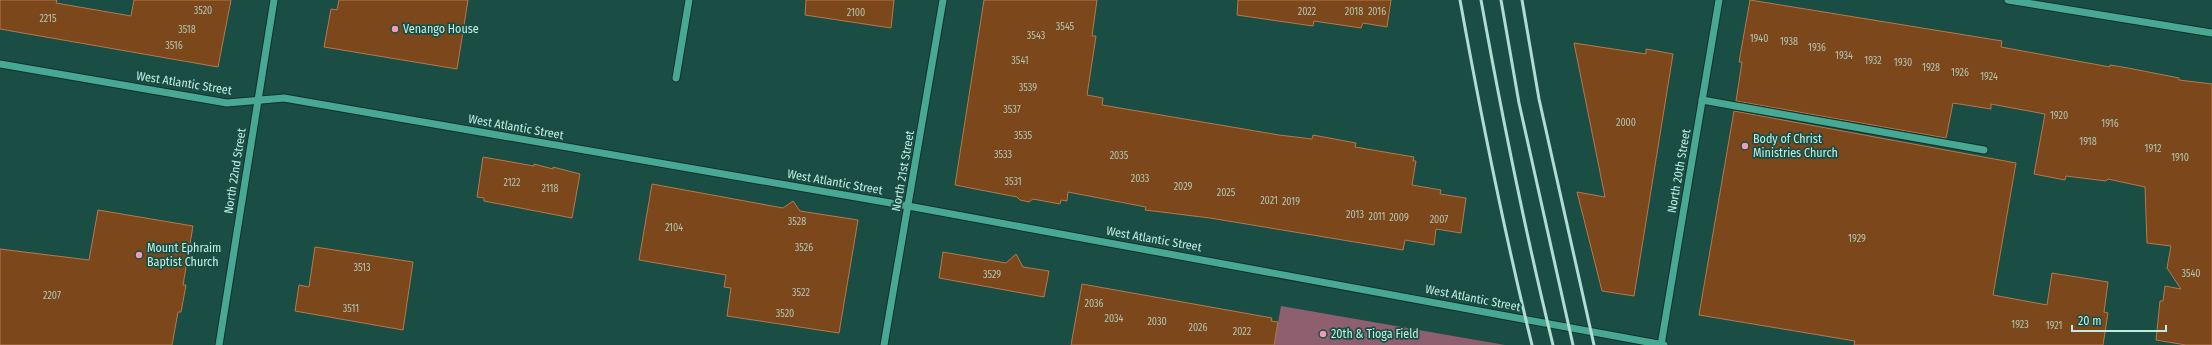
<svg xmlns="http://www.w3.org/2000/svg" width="2212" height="345" viewBox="0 0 2212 345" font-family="'Fira Sans Condensed',sans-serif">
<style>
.green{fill:#8e5f6f}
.building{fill:#7b471b;stroke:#b5794c}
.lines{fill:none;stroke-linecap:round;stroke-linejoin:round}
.minor-casing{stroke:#12312a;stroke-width:9}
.minor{stroke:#47a893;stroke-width:7}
.rail{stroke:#b0ddd1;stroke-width:3}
.poi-dot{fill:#ef9ab8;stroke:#1a4e44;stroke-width:1.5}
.labels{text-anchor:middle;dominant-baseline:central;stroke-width:3.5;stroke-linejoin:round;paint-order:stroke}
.number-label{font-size:10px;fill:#b0c4b0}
.poi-label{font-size:12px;fill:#c1ede1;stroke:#1a4e44;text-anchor:start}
.street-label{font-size:12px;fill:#c1ede1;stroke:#1a4e44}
</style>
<rect width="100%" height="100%" fill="#1a4e44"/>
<polygon class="green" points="1281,306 1505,345 1274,345"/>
<g class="building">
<polygon points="0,0 57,0 56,3 131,16 134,0 231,0 218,67 0,29"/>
<polygon points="339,0 468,0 457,69 324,47 331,9 337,10"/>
<polygon points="806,0 894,0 891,28 805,15"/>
<polygon points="984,0 1097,0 1092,36 1096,36 1087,95 1103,98 1102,105 1279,135 1312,139 1313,135 1356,143 1355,147 1414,157 1413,161 1416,161 1412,185 1441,190 1440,194 1466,198 1461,233 1436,229 1434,245 1405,240 1403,250 1210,218 1145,210 1146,207 1068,192 1067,201 1061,200 1060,204 1033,199 1029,202 1020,200 1017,197 955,185"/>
<polygon points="1238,0 1391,0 1387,27 1363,23 1361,28 1314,21 1313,26 1237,15"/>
<polygon points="1750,0 2002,41 2001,47 2110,67 2110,65 2128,68 2179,78 2179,80 2212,84 2212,345 2186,345 2156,340 2160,301 2163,301 2165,286 2181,289 2167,268 2171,246 2147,243 2145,187 2108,179 2106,181 2066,176 2065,180 2034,174 2045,114 1991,104 1991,109 1953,103 1946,138 1736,101 1742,62 1739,62"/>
<polygon points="1574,43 1646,54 1646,49 1673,54 1634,296 1602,291 1577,192 1605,197"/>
<polygon points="1734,111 2016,163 1993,295 2047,305 2052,273 2108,282 2104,312 2108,313 2103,345 1854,345 1855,341 1699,315"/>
<polygon points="483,157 534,166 534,164 553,169 553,167 580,174 572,218 484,201 484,198 477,197"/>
<polygon points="652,184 783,208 793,201 800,211 858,220 839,333 727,316 731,288 724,287 726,275 639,260"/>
<polygon points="98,210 193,226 183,285 186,285 181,312 178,312 172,345 0,345 0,249 89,260"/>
<polygon points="315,247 413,262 403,330 295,311 299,285 309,287"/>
<polygon points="943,252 1006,263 1016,254 1023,267 1049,271 1044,297 939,278"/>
<polygon points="1082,284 1272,318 1271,321 1278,322 1274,345 1071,345"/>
</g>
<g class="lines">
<g class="minor-casing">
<g id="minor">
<polyline points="2008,0 2212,33"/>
<polyline points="0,64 227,103 284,98 908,206 1664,345"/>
<polyline points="676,78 689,0"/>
<polyline points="1702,100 1984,150"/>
<polyline points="219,345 274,0"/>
<polyline points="884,345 943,0"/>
<polyline points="1661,345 1719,0"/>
</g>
</g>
<use href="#minor" class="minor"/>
<g class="rail">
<path d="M1460,0c21,116 44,231 72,345"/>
<path d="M1481,0c21,116 44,231 72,345"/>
<polyline points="1501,0 1519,103 1573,345"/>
<polyline points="1522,0 1539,99 1594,345"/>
</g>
</g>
<g class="poi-dot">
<circle cx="395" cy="29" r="4"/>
<circle cx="1745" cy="146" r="4"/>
<circle cx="139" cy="255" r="4"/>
<circle cx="1323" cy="334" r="4"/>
</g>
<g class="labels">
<g class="number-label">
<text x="203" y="11">3520</text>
<text x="1307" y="12">2022</text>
<text x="1354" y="12">2018</text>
<text x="1377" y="12">2016</text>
<text x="856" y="13">2100</text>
<text x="48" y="19">2215</text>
<text x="1065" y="27">3545</text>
<text x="187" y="30">3518</text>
<text x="1036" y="36">3543</text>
<text x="1759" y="39">1940</text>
<text x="1789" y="42">1938</text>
<text x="174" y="46">3516</text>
<text x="1817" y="48">1936</text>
<text x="1844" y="56">1934</text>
<text x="1020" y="61">3541</text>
<text x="1873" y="61">1932</text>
<text x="1903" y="63">1930</text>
<text x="1931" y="68">1928</text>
<text x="1960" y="73">1926</text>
<text x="1989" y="77">1924</text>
<text x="1028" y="88">3539</text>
<text x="1012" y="110">3537</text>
<text x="2059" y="116">1920</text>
<text x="1626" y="123">2000</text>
<text x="2110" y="124">1916</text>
<text x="1023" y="136">3535</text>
<text x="2088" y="142">1918</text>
<text x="2153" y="149">1912</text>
<text x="1003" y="155">3533</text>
<text x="1119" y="156">2035</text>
<text x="2180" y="158">1910</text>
<text x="1140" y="179">2033</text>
<text x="1013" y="182">3531</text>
<text x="512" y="183">2122</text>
<text x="1183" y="187">2029</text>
<text x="550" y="189">2118</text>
<text x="1226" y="193">2025</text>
<text x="1269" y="201">2021</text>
<text x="1291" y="202">2019</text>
<text x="1355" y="215">2013</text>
<text x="1377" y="217">2011</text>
<text x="1399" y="218">2009</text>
<text x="1439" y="220">2007</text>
<text x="797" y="222">3528</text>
<text x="674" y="228">2104</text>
<text x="1857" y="239">1929</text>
<text x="804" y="248">3526</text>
<text x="362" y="268">3513</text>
<text x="2191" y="274">3540</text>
<text x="992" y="275">3529</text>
<text x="801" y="293">3522</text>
<text x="52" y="296">2207</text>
<text x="1094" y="304">2036</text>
<text x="351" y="309">3511</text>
<text x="785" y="314">3520</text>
<text x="1114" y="319">2034</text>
<text x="1157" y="322">2030</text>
<text x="2020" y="325">1923</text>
<text x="2054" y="326">1921</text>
<text x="1198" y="328">2026</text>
<text x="1242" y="332">2022</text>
</g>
<g class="poi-label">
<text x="403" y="29">Venango House</text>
<text x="1753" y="139">Body of Christ<tspan x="1753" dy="14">Ministries Church</tspan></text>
<text x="147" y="248">Mount Ephraim<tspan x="147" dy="14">Baptist Church</tspan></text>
<text x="1331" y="334">20th &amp; Tioga Field</text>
</g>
<g class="street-label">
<text transform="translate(184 83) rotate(9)">West Atlantic Street</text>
<text transform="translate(516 127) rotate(10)">West Atlantic Street</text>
<text transform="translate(235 171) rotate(-81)">North 22nd Street</text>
<text transform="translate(903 171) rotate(-80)">North 21st Street</text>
<text transform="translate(1679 171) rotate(-80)">North 20th Street</text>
<text transform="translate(835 182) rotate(10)">West Atlantic Street</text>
<text transform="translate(1154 239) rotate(10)">West Atlantic Street</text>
<text transform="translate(1473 298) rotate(11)">West Atlantic Street</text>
</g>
</g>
<path d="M2072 325v6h94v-6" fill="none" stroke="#c1ede1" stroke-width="2"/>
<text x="2078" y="325" font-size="12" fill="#c1ede1" stroke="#1a4e44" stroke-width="3" paint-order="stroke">20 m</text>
</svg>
